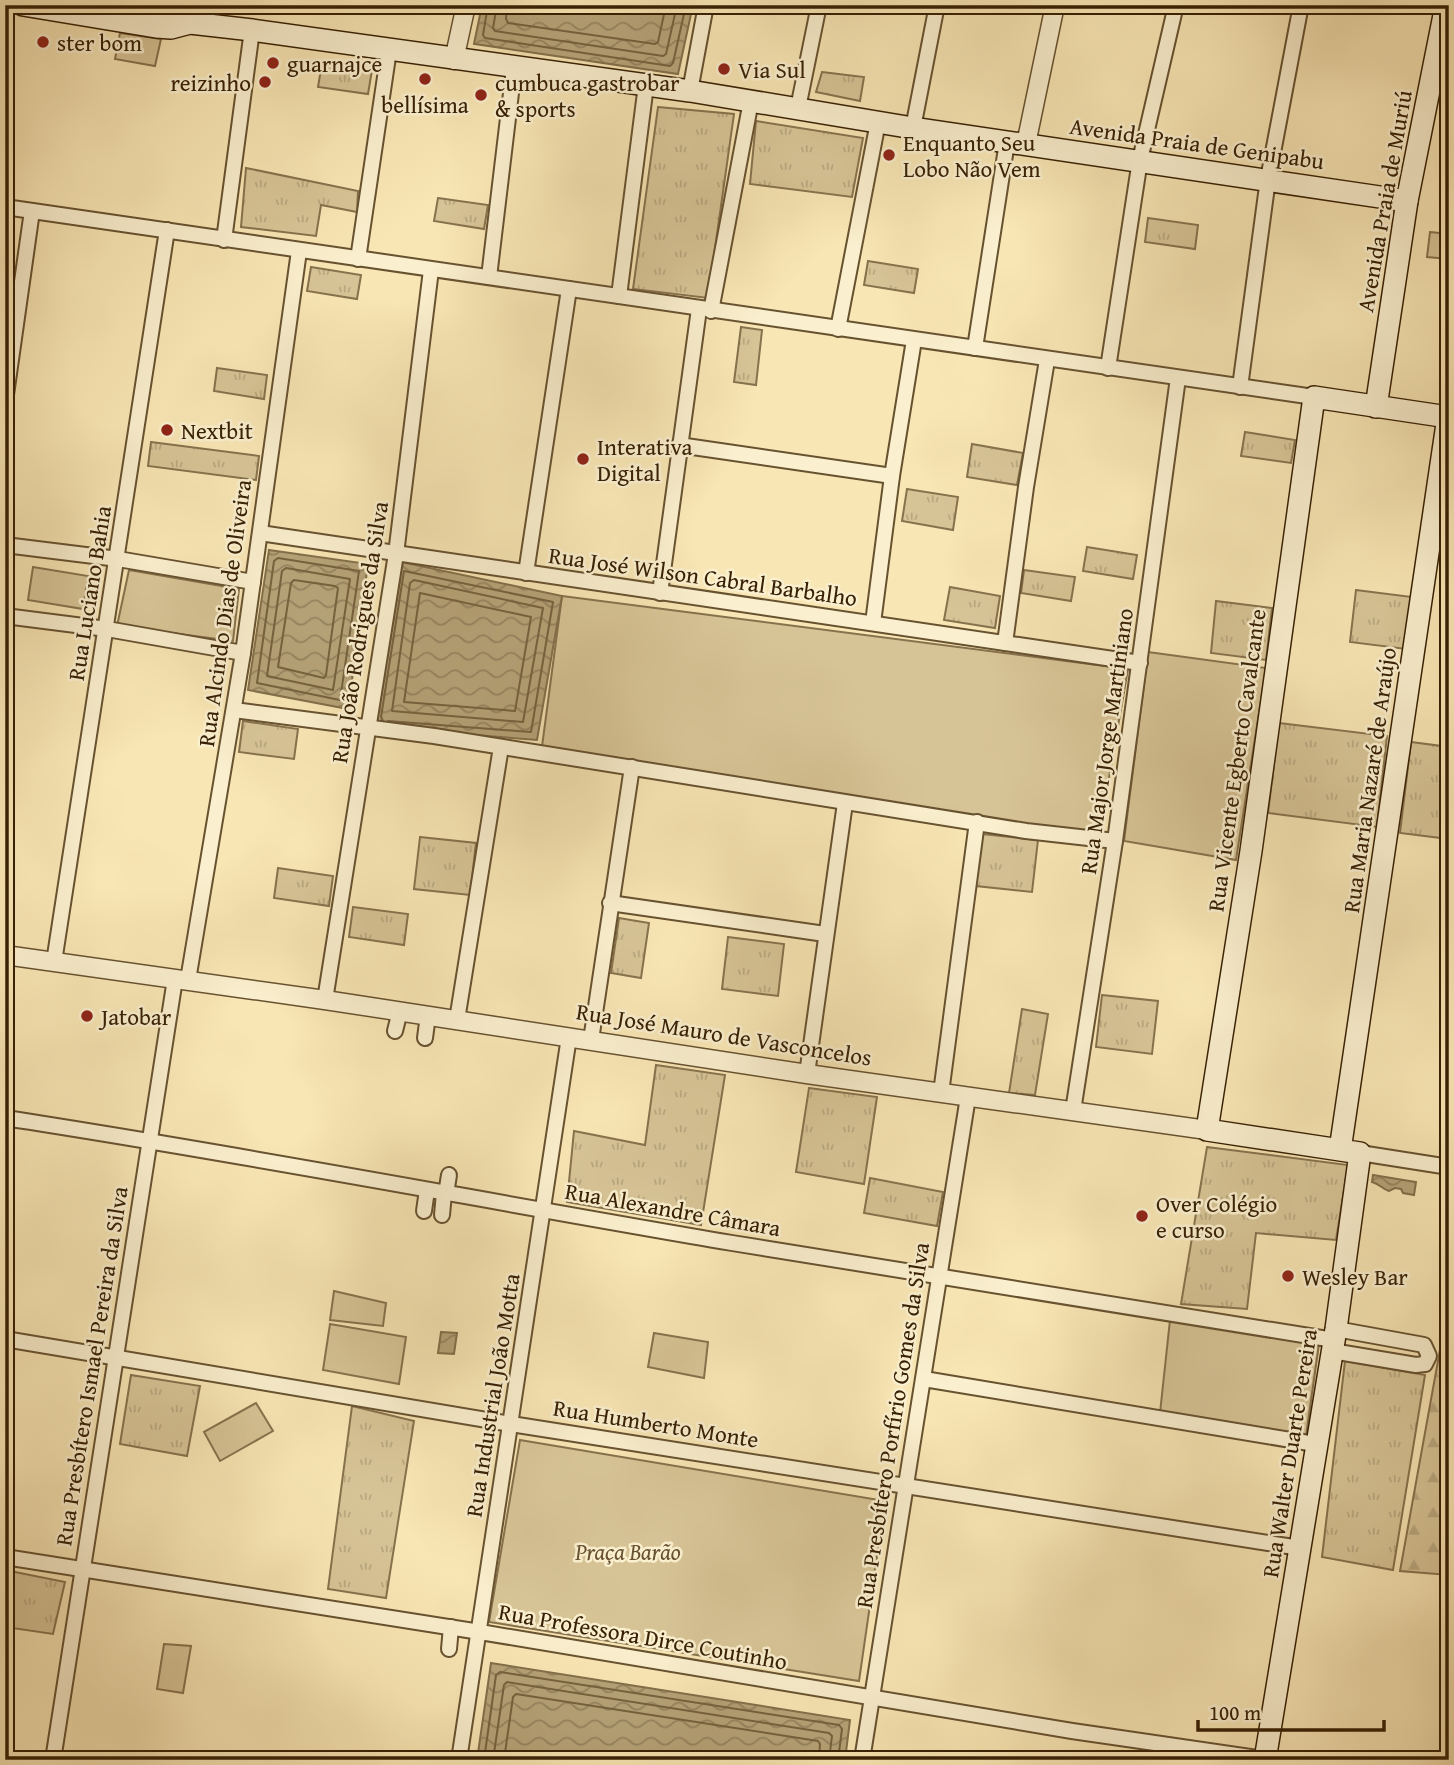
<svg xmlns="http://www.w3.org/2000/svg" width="1454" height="1765" viewBox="0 0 1454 1765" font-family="'Gentium Book Plus',serif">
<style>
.grass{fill:url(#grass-tufts);stroke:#87724d;stroke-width:2}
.forest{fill:url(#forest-firs);stroke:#87724d;stroke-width:2}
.park{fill:#d7c496;stroke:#87724d;stroke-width:2}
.water{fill:url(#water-waves);stroke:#836f4a;stroke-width:2}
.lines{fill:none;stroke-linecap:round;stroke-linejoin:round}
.shore{stroke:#76623e;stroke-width:2}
.minor-casing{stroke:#675230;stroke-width:18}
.tertiary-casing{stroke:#675230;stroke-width:21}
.secondary-casing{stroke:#372004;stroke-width:24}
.minor{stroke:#faefce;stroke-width:14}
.tertiary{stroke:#faefce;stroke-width:18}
.secondary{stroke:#faefce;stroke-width:21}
.poi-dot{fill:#8f2418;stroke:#faefce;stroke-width:2.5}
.labels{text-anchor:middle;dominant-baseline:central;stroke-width:5;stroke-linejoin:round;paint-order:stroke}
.poi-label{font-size:23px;fill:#372004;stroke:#faefce;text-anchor:start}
.street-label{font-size:23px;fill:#372004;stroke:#faefce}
.park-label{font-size:23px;font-style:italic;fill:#675130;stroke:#faefce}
</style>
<defs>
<pattern id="grass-tufts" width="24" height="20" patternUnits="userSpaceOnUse" patternTransform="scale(1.75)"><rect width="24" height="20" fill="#d7c496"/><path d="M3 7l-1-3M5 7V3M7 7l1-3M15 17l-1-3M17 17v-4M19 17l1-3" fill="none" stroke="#b9a880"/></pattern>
<pattern id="forest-firs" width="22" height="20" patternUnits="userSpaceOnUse" patternTransform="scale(1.75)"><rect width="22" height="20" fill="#d7c496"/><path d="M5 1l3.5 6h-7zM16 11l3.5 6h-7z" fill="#b9a880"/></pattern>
<pattern id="water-waves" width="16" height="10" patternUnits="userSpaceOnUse" patternTransform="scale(1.75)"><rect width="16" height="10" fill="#b6a378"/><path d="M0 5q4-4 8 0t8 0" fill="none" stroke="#958460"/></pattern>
</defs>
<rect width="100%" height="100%" fill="#f8e6b4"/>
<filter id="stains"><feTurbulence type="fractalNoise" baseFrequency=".00286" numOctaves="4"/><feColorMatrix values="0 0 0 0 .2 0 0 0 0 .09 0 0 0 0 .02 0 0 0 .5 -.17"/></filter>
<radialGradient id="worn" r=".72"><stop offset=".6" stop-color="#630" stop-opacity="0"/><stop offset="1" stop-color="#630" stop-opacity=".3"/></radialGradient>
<g class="grass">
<polygon points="322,63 372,70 368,94 318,87"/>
<polygon points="822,72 864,77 860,101 816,92"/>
<polygon points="658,107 734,114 708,298 633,289"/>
<polygon points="756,121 863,138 852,197 750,184"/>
<polygon points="246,168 358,191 357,212 321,205 316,236 241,227"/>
<polygon points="438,198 488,205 484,229 434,221"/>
<polygon points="1148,218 1198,225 1195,249 1145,242"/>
<polygon points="868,261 918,269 914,293 864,285"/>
<polygon points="311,267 361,275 357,299 307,291"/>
<polygon points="741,327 762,330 756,385 734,382"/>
<polygon points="217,368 267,375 264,399 214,391"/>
<polygon points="1245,432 1295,440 1291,463 1241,456"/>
<polygon points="151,442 259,456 256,480 148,466"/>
<polygon points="972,444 1023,453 1017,485 967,477"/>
<polygon points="907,489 958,497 953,530 902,521"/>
<polygon points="1087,547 1137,555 1133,579 1083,571"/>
<polygon points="1024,570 1075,577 1071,601 1021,593"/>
<polygon points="950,587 1000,596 995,628 944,620"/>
<polygon points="1356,590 1412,597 1406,649 1350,642"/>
<polygon points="1216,601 1272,608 1266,660 1211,653"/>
<polygon points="243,721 298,729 294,759 239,752"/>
<polygon points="1279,723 1387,736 1377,827 1268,813"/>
<polygon points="1411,742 1449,747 1449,839 1400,833"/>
<polygon points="982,834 1038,840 1032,892 976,886"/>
<polygon points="420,837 476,843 470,895 414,889"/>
<polygon points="278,868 333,876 329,906 274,898"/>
<polygon points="353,907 408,914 404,945 349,937"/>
<polygon points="619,918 649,923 641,978 611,973"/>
<polygon points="728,937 784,944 778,996 722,989"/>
<polygon points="1102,995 1158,1001 1152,1054 1096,1047"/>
<polygon points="1022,1009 1048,1014 1035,1095 1009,1093"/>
<polygon points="656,1065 725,1075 701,1225 567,1202 574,1131 645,1145"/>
<polygon points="809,1088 877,1097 864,1184 796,1172"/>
<polygon points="1207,1147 1348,1165 1336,1240 1256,1233 1247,1309 1181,1304"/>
<polygon points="870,1178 943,1192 937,1226 864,1213"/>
<polygon points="1345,1361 1425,1375 1393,1570 1322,1557"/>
<polygon points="131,1375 200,1386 187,1456 120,1444"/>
<polygon points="352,1406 414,1421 386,1598 328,1589"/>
<polygon points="5,1570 65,1582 53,1634 5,1627"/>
</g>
<polygon class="forest" points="1449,1300 1449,1575 1400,1571"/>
<g class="park">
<polygon points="120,33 161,39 155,66 115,59"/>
<polygon points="1430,232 1449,234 1449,259 1427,257"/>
<polygon points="33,567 88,576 83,609 28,600"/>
<polygon points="129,570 239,589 233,641 117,626"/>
<polygon points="562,596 1128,669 1099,835 541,754"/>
<polygon points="1148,652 1266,668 1236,860 1124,841"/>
<polygon points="334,1291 386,1303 383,1326 330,1320"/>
<polygon points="1170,1320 1319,1344 1306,1436 1160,1413"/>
<polygon points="330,1324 406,1337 399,1384 323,1370"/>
<polygon points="654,1333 708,1342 704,1378 648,1367"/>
<polygon points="256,1403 273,1431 220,1461 204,1432"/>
<polygon points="520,1440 885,1501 859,1681 489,1622"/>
<polygon points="164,1644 191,1646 183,1693 157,1689"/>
</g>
<g class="water">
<polygon points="482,5 693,5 678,74 474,44"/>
<polygon points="269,550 368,564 348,709 248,690"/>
<polygon points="397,561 562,596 537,740 373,727"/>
<path d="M1373,1175l43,7 -2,13 -11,-2 -2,-4 -6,-1 -6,3c-7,-2 -9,-7 -17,-9z"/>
<polygon points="441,1332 457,1333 454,1354 438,1353"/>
<polygon points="491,1663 850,1720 845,1760 477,1760"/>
</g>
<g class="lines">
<g class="shore">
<polyline points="488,5 483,35 485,38 670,66 673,63 686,5"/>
<polyline points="497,5 493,28 495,31 663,56 666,54 677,5"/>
<polyline points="507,5 506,19 508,23 655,44 658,42 666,5"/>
<polygon points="278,558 359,571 340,700 257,683 274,561"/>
<polygon points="286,568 350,579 333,690 267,676 282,571"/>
<polygon points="294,580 335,586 338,588 326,675 324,678 278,667 291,583"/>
<polygon points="414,580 543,608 523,722 392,711 410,583"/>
<polygon points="420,593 531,617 515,711 404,702"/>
<polyline points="383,721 381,717 404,571 553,602 531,732 388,721"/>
<polyline points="484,1760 496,1675 500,1672 839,1725 842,1729 838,1760"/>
<polyline points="493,1760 504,1685 507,1682 829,1733 832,1736 829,1760"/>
<polyline points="504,1760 513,1697 516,1694 818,1741 820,1744 819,1760"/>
</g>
<g class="minor-casing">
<g id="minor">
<polyline points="690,91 706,5"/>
<polyline points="798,108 819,5"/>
<polyline points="913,128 937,5"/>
<polyline points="5,207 1314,397"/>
<polyline points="224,240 252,30"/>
<polyline points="358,259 389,50"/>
<polyline points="489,277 514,68"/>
<polyline points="619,296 646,85"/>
<polyline points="711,311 751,101"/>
<polyline points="838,329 878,122"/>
<polyline points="975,348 1007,142"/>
<polyline points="1108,368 1140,160 1176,5"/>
<polyline points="1240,387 1268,179 1301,5"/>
<polyline points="5,402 32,211"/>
<polyline points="679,445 892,476"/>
<polyline points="260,533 1140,663"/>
<polyline points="5,545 118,559 253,582"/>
<polyline points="526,573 569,289"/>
<polyline points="660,593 699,309"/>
<polyline points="5,616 107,629 243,653"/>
<polyline points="873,623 892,476 914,340"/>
<polyline points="1005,643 1026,487 1047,360"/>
<polyline points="234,710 434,736 1026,831 1115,841"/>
<polyline points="610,903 825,934"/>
<polyline points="54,962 167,230"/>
<polyline points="188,980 243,653 299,251"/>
<polyline points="325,1000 396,554 431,270"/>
<polyline points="457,1020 501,747"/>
<polyline points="395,1031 400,1011"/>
<polyline points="425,1038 428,1015"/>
<polyline points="591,1040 632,767"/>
<polyline points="807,1074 845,803"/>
<polyline points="941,1093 977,822"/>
<polyline points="1073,1111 1115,841 1178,378"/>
<path d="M5,1118c243,37 485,84 727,125 201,33 402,64 602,97"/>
<polyline points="1360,1153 1449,1167"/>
<polyline points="446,1194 449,1175"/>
<polyline points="424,1211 427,1190"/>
<polyline points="442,1215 444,1193"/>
<polyline points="5,1339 511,1424 1300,1548"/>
<polyline points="1332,1351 1416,1365 1425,1364 1429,1356 1424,1345 1336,1329"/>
<polyline points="924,1379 1315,1444"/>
<polyline points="5,1557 480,1632 1072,1731 1272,1760"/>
<polyline points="449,1649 451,1627"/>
<polyline points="53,1760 175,979"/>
<polyline points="459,1760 569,1037"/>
<polyline points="862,1760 968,1097"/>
</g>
</g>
<g class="tertiary-casing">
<g id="tertiary">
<polyline points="454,60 466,5"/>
<polyline points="1026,144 1055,5"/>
<polyline points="5,955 325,1000 807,1074 1207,1130"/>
</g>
</g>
<g class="secondary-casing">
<g id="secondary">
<polyline points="23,5 156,27 171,28 190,23 252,30 690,91 913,128 1407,201"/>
<polyline points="128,5 174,11 180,14 190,23"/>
<polyline points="1376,407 1407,201 1446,5"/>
<polyline points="1265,1760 1336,1329 1360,1153 1340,1150 1207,1130 1251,851 1314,397 1448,417 1340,1150"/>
</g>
</g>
<use href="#minor" class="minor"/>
<use href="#tertiary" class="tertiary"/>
<use href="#secondary" class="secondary"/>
</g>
<g class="poi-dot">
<circle cx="43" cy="42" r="7"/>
<circle cx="273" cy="63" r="7"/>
<circle cx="724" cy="69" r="7"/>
<circle cx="425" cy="79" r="7"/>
<circle cx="265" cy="82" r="7"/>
<circle cx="481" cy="95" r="7"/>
<circle cx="889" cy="155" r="7"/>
<circle cx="167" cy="430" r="7"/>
<circle cx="583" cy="459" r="7"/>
<circle cx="87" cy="1016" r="7"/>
<circle cx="1142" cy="1216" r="7"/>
<circle cx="1288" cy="1276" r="7"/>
</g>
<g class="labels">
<g class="poi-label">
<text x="57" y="42">ster bom</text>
<text x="287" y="63">guarnajce</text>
<text x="738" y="69">Via Sul</text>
<text x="251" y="82" text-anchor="end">reizinho</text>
<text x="495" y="82">cumbuca gastrobar<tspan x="495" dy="26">&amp; sports</tspan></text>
<text x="425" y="104" text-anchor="middle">bellísima</text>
<text x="903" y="142">Enquanto Seu<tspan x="903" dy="26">Lobo Não Vem</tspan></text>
<text x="181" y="430">Nextbit</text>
<text x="597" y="446">Interativa<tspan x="597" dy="26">Digital</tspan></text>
<text x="101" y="1016">Jatobar</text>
<text x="1156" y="1203">Over Colégio<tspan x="1156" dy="26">e curso</tspan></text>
<text x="1302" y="1276">Wesley Bar</text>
</g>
<g class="street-label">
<text transform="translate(1197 143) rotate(8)">Avenida Praia de Genipabu</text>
<text transform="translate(1384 201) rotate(-80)">Avenida Praia de Muriú</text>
<text transform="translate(703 576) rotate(8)">Rua José Wilson Cabral Barbalho</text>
<text transform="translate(89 593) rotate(-81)">Rua Luciano Bahia</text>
<text transform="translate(224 613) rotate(-82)">Rua Alcindo Dias de Oliveira</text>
<text transform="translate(359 632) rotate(-81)">Rua João Rodrigues da Silva</text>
<text transform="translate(1106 741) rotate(-82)">Rua Major Jorge Martiniano</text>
<text transform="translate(1236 760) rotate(-82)">Rua Vicente Egberto Cavalcante</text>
<text transform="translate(1369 780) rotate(-82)">Rua Maria Nazaré de Araújo</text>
<text transform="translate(724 1034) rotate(9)">Rua José Mauro de Vasconcelos</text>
<text transform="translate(673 1209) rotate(10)">Rua Alexandre Câmara</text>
<text transform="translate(91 1366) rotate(-81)">Rua Presbítero Ismael Pereira da Silva</text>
<text transform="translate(492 1395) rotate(-81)">Rua Industrial João Motta</text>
<text transform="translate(656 1423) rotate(9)">Rua Humberto Monte</text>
<text transform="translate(892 1425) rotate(-81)">Rua Presbítero Porfírio Gomes da Silva</text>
<text transform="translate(1289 1453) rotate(-81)">Rua Walter Duarte Pereira</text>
<text transform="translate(643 1636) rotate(10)">Rua Professora Dirce Coutinho</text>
</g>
<g class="park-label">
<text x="628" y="1551">Praça Barão</text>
</g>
</g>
<rect width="1454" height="1765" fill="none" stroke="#f8e6b4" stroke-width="28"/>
<rect x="7" y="7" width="1440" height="1751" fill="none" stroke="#372004" stroke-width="3.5"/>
<rect x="14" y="14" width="1426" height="1737" fill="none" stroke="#372004" stroke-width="2"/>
<path d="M1198 1720v10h186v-10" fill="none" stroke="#372004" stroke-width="3.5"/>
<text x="1209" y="1720" font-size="21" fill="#372004" stroke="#faefce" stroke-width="5" paint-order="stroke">100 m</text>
<rect width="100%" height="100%" filter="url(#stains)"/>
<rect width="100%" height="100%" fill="url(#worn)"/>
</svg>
